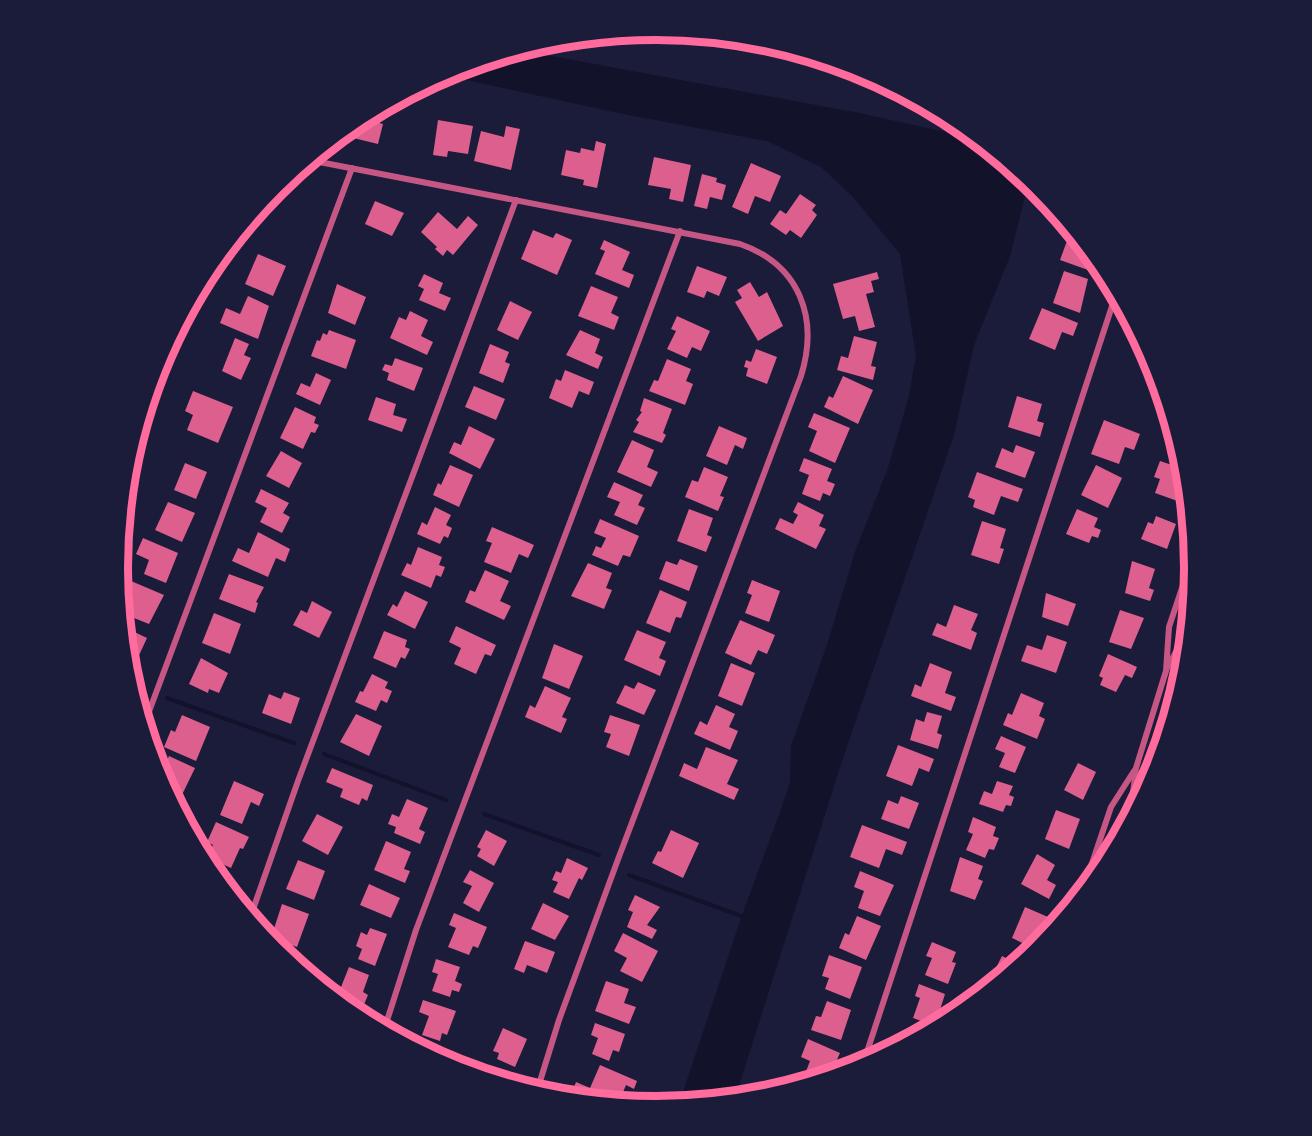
<svg xmlns="http://www.w3.org/2000/svg" width="1312" height="1136" viewBox="0 0 1312 1136" font-family="'DejaVu Sans',sans-serif">
<style>
.water{fill:#12122b}
.lines{fill:none;stroke-linecap:round;stroke-linejoin:round}
.stream{stroke:#12122b;stroke-width:4}
.building{fill:#dd5f8e}
.minor{stroke:#c65784;stroke-width:6}
.rim{fill:none;stroke:#ff6b9d;stroke-width:8}
</style>
<rect width="100%" height="100%" fill="#1b1b3a"/>
<polygon class="water" points="519,50 859,113 977,139 1026,179 1025,196 1010,256 974,345 954,435 843,758 735,1098 679,1104 741,918 779,815 790,782 791,746 827,645 855,552 888,468 909,396 916,356 900,254 852,196 821,167 767,141 623,114 443,75"/>
<g class="lines">
<g class="stream">
<polyline points="132,685 135,686"/>
<polyline points="167,698 294,743"/>
<polyline points="324,754 446,800"/>
<polyline points="484,814 599,855"/>
<polyline points="629,875 741,916"/>
</g>
</g>
<g class="building">
<polygon points="361,118 383,124 378,144 349,137 352,125"/>
<polygon points="438,120 473,126 468,154 448,151 447,157 433,155"/>
<polygon points="506,126 520,129 511,170 474,161 481,131 504,137"/>
<polygon points="596,141 606,144 597,188 583,185 584,180 561,175 566,150 580,153 581,148 594,151"/>
<polygon points="654,157 691,165 683,202 669,199 671,189 648,185"/>
<polygon points="751,163 781,176 770,202 755,196 748,214 732,207"/>
<polygon points="702,174 717,178 716,182 726,185 722,200 710,197 707,209 694,206"/>
<polygon points="800,194 816,205 812,210 817,215 801,238 790,230 786,235 770,224 780,210 786,214"/>
<polygon points="375,201 404,213 392,236 365,224"/>
<polygon points="438,212 457,229 468,216 478,225 453,255 447,250 443,256 435,249 437,247 421,232"/>
<polygon points="533,230 553,238 556,233 572,240 557,275 521,259"/>
<polygon points="1071,230 1093,257 1088,270 1060,260"/>
<polygon points="604,240 630,252 622,270 634,275 629,288 595,274 605,251 600,249"/>
<polygon points="258,254 286,266 273,296 245,284"/>
<polygon points="697,266 727,277 719,296 707,291 704,298 687,292"/>
<polygon points="1064,271 1088,279 1080,313 1053,303"/>
<polygon points="877,272 879,279 871,281 874,292 866,294 875,327 859,331 855,316 843,319 833,284"/>
<polygon points="424,274 443,283 439,293 451,298 445,311 419,300 424,289 418,286"/>
<polygon points="750,282 759,297 767,292 783,326 758,341 735,302 742,298 737,290"/>
<polygon points="337,284 366,297 355,325 328,313"/>
<polygon points="200,285 208,288 202,302 193,298"/>
<polygon points="591,286 618,297 611,313 619,317 614,330 578,316"/>
<polygon points="248,296 269,306 258,339 220,323 226,308 240,314"/>
<polygon points="510,301 532,312 518,340 497,330"/>
<polygon points="1042,308 1078,323 1073,336 1062,332 1055,350 1029,339"/>
<polygon points="410,311 428,320 421,336 433,342 427,355 390,338 399,317 406,320"/>
<polygon points="677,316 710,331 701,351 692,347 687,358 667,349 676,331 671,329"/>
<polygon points="329,330 356,340 346,369 311,356 317,340 320,341 323,333 327,335"/>
<polygon points="580,330 600,339 595,353 603,357 598,369 566,355"/>
<polygon points="854,336 877,342 871,366 876,367 873,380 837,370 841,356 848,358"/>
<polygon points="235,338 249,344 244,355 251,358 241,380 222,371"/>
<polygon points="490,344 509,352 505,362 510,364 503,383 479,373"/>
<polygon points="756,349 777,357 767,384 746,376 748,368 744,367 746,360 751,362"/>
<polygon points="395,358 423,368 414,391 387,380 389,373 382,370 385,364 392,366"/>
<polygon points="161,359 171,364 161,388 155,386 153,391 150,390"/>
<polygon points="667,359 691,369 686,381 693,384 685,405 649,391 654,380 658,381"/>
<polygon points="565,370 594,382 589,395 579,391 572,408 549,398 556,379 561,381"/>
<polygon points="316,373 331,380 320,405 296,394 301,383 310,387"/>
<polygon points="843,376 873,390 858,424 824,407 829,396 833,398"/>
<polygon points="474,386 505,399 496,420 465,407"/>
<polygon points="193,391 233,407 218,443 187,430 193,415 185,411"/>
<polygon points="1017,396 1042,404 1037,421 1044,423 1040,437 1008,427"/>
<polygon points="376,397 396,404 393,415 407,419 402,432 368,420"/>
<polygon points="644,398 672,409 663,433 666,435 662,443 633,432 639,422 636,420 642,412 640,411"/>
<polygon points="148,399 156,402 149,421 144,419 142,424"/>
<polygon points="295,407 316,417 314,423 319,425 315,433 311,432 303,449 280,438"/>
<polygon points="814,413 850,428 835,463 809,451 817,431 808,427"/>
<polygon points="1104,420 1140,434 1134,450 1125,447 1119,464 1091,454"/>
<polygon points="469,426 495,439 480,469 449,453 454,442 461,445"/>
<polygon points="719,426 747,438 743,449 735,445 727,465 706,456"/>
<polygon points="632,440 654,450 647,467 658,472 651,487 617,472"/>
<polygon points="1016,445 1035,452 1025,478 995,467 1002,448 1013,453"/>
<polygon points="281,451 302,463 289,488 266,476"/>
<polygon points="804,458 832,469 827,481 835,484 830,496 823,493 820,501 802,494 809,475 799,471"/>
<polygon points="1160,461 1184,469 1179,488 1186,490 1183,503 1155,493 1160,479 1154,477"/>
<polygon points="185,463 207,472 196,499 174,490"/>
<polygon points="450,465 473,475 459,507 433,495 438,483 441,485"/>
<polygon points="1096,465 1122,478 1108,508 1081,495"/>
<polygon points="704,467 728,477 720,496 724,497 718,511 685,497 692,480 698,482"/>
<polygon points="977,472 1023,489 1018,502 1001,496 994,515 973,507 975,500 968,497"/>
<polygon points="614,482 643,495 638,505 645,508 637,525 614,515 620,502 607,497"/>
<polygon points="261,489 289,503 283,513 290,517 282,533 260,522 267,508 255,502"/>
<polygon points="168,502 195,513 182,542 155,530"/>
<polygon points="798,502 824,515 819,526 826,529 816,549 775,529 780,518 793,524 798,515 793,512"/>
<polygon points="435,507 451,515 446,525 452,528 448,538 444,536 440,544 417,534 422,522 427,525"/>
<polygon points="689,509 713,518 707,535 712,537 706,552 677,541"/>
<polygon points="1077,509 1098,518 1094,527 1101,530 1098,538 1092,536 1089,543 1066,534"/>
<polygon points="1156,516 1176,524 1167,549 1141,539 1148,522 1153,524"/>
<polygon points="600,519 639,536 630,557 623,555 618,566 592,555 596,546 601,548 606,538 594,533"/>
<polygon points="982,521 1006,529 1000,548 1004,549 999,564 971,555"/>
<polygon points="492,527 534,545 528,558 519,554 511,573 484,562 492,543 486,541"/>
<polygon points="258,532 290,549 285,562 276,558 268,577 232,561 238,548 249,553"/>
<polygon points="143,538 178,553 166,583 144,574 149,560 136,554"/>
<polygon points="418,547 442,557 439,565 445,567 441,577 436,575 431,588 401,575 407,563 411,565"/>
<polygon points="680,559 698,566 689,591 659,579 666,561 677,565"/>
<polygon points="1132,561 1155,569 1149,588 1154,590 1150,601 1125,593"/>
<polygon points="588,563 612,573 606,588 612,590 604,609 571,596"/>
<polygon points="485,570 509,581 500,601 511,606 504,620 465,602 470,590 475,592"/>
<polygon points="229,574 264,587 256,602 258,603 255,613 219,599"/>
<polygon points="752,580 780,591 769,622 745,613 752,595 747,593"/>
<polygon points="131,581 164,595 149,624 124,614 130,599 124,597"/>
<polygon points="660,590 687,602 681,618 676,617 670,633 646,623"/>
<polygon points="405,591 428,602 415,629 387,615 393,604 397,607"/>
<polygon points="1046,593 1076,604 1068,626 1042,617"/>
<polygon points="312,601 332,612 319,638 293,625 301,610 307,613"/>
<polygon points="954,605 978,614 971,630 977,633 971,650 932,635 937,623 946,627"/>
<polygon points="1120,610 1144,618 1131,649 1109,642"/>
<polygon points="214,613 241,624 230,654 202,643"/>
<polygon points="740,620 775,635 767,654 758,650 751,665 725,653"/>
<polygon points="456,626 496,645 491,656 485,654 476,674 454,664 461,648 449,642"/>
<polygon points="124,627 147,638 135,664 127,660"/>
<polygon points="637,630 666,642 659,658 666,661 660,676 624,660"/>
<polygon points="384,631 407,640 405,647 410,649 405,659 401,657 396,668 373,658"/>
<polygon points="1047,635 1067,642 1056,673 1021,661 1027,645 1042,650"/>
<polygon points="554,644 583,656 569,689 542,678"/>
<polygon points="1108,654 1137,667 1132,678 1125,675 1116,692 1100,685 1103,678 1099,676"/>
<polygon points="201,658 228,673 219,693 209,689 208,693 189,684"/>
<polygon points="731,663 755,673 742,706 718,696"/>
<polygon points="930,663 952,672 945,693 956,697 951,711 911,696 915,684 921,687"/>
<polygon points="372,674 388,682 385,688 392,691 387,703 381,700 376,711 355,702 360,691 363,692"/>
<polygon points="638,682 656,690 644,715 616,703 625,685 634,689"/>
<polygon points="545,686 571,698 562,717 567,719 561,733 525,717 530,705 535,708"/>
<polygon points="284,692 300,698 291,724 262,713 269,694 281,699"/>
<polygon points="1021,693 1044,703 1039,716 1045,719 1037,739 1003,725 1008,713 1012,715"/>
<polygon points="716,705 735,714 729,727 738,731 730,750 694,734 700,721 707,725"/>
<polygon points="927,712 942,716 937,733 942,735 938,749 910,740 916,719 924,722"/>
<polygon points="356,714 382,726 369,756 340,742"/>
<polygon points="182,715 210,727 196,761 164,747 171,730 175,732"/>
<polygon points="610,715 640,725 629,756 606,747 611,734 604,732"/>
<polygon points="1001,736 1026,747 1015,773 999,767 1005,753 995,749"/>
<polygon points="898,745 934,759 929,772 919,768 912,786 886,776"/>
<polygon points="706,747 738,760 727,784 739,789 734,800 679,776 684,763 697,769"/>
<polygon points="169,756 195,768 180,799 169,793 159,773 165,776 169,767 165,765"/>
<polygon points="1078,763 1096,772 1083,800 1064,790"/>
<polygon points="332,768 373,785 367,801 362,798 359,805 340,797 343,789 326,782"/>
<polygon points="234,781 264,794 259,806 251,802 242,824 220,815"/>
<polygon points="997,781 1013,786 1009,795 1014,797 1011,806 1006,805 1003,812 979,804 984,791 992,794"/>
<polygon points="901,796 919,803 909,829 881,819 888,800 898,804"/>
<polygon points="407,799 428,808 419,829 425,832 420,844 394,833 396,827 388,824 392,814 399,817"/>
<polygon points="1056,810 1080,819 1069,849 1045,839"/>
<polygon points="317,814 343,827 328,855 302,841"/>
<polygon points="973,817 996,827 993,836 999,838 994,850 989,849 985,858 966,850 973,834 968,832"/>
<polygon points="216,822 249,837 243,849 240,848 231,868 207,857 213,845 207,842"/>
<polygon points="862,825 907,842 902,855 886,849 879,868 850,857"/>
<polygon points="486,830 507,841 494,866 477,856 481,849 477,847"/>
<polygon points="671,830 699,843 683,878 652,863 658,851 661,852"/>
<polygon points="386,841 411,852 404,869 410,871 405,883 374,870"/>
<polygon points="1037,854 1055,865 1047,880 1056,885 1049,899 1021,884"/>
<polygon points="960,857 983,866 978,879 983,881 975,900 950,891"/>
<polygon points="567,858 588,868 582,880 579,878 569,899 553,892 558,882 552,880 556,871 561,873"/>
<polygon points="298,860 325,871 314,900 286,889"/>
<polygon points="470,870 494,883 479,912 463,903 472,886 463,882"/>
<polygon points="860,871 894,885 880,916 858,908 864,891 854,887"/>
<polygon points="369,884 400,898 391,918 360,905"/>
<polygon points="635,895 660,907 647,925 657,930 652,939 627,927 633,912 628,910"/>
<polygon points="543,903 569,916 555,940 531,929"/>
<polygon points="282,904 309,914 297,947 271,938"/>
<polygon points="1025,907 1048,917 1031,947 1012,938"/>
<polygon points="454,913 487,927 478,948 473,946 469,955 448,947 456,928 449,925"/>
<polygon points="857,916 881,926 866,960 839,948 845,933 849,935"/>
<polygon points="370,928 387,934 375,966 358,959 362,949 356,946 361,932 367,935"/>
<polygon points="623,933 658,951 642,982 620,971 627,958 614,951"/>
<polygon points="525,941 555,952 547,973 527,965 524,973 514,969"/>
<polygon points="932,942 956,952 952,962 956,963 948,984 925,975 932,958 926,956"/>
<polygon points="829,955 862,967 850,999 825,989 829,978 822,976"/>
<polygon points="1002,956 1018,964 993,984 989,982"/>
<polygon points="436,959 460,967 455,981 462,984 459,992 452,990 450,997 432,991 438,974 432,972"/>
<polygon points="349,967 369,975 363,992 368,995 363,1007 337,997"/>
<polygon points="606,981 629,989 624,1003 636,1007 629,1024 595,1011"/>
<polygon points="919,984 945,994 935,1026 913,1018 920,998 915,996"/>
<polygon points="423,1000 456,1011 447,1035 442,1033 440,1041 422,1035 429,1016 419,1012"/>
<polygon points="827,1001 851,1010 841,1040 811,1030 816,1016 821,1017"/>
<polygon points="595,1023 625,1034 619,1052 613,1050 609,1061 592,1054 598,1038 591,1035"/>
<polygon points="503,1028 527,1039 515,1067 497,1059 499,1053 493,1051"/>
<polygon points="910,1028 923,1033 906,1042"/>
<polygon points="411,1039 444,1052 441,1060 409,1043"/>
<polygon points="808,1039 840,1053 830,1075 817,1079 805,1074 810,1061 801,1057"/>
<polygon points="600,1065 637,1081 634,1089 626,1085 619,1102 579,1098 571,1095 576,1082 590,1088"/>
</g>
<g class="lines">
<g class="minor">
<path d="M309,160l431,84c60,21 79,74 61,132l-184,486 -58,158 -22,71"/>
<polyline points="1167,668 1188,630"/>
<polyline points="144,725 352,168"/>
<polyline points="1130,818 1136,768 1166,671 1169,627 1193,555"/>
<polyline points="1082,893 1111,807 1134,771"/>
<polyline points="250,918 298,781 516,200"/>
<polyline points="384,1030 416,930 680,231"/>
<polyline points="863,1064 1116,294"/>
</g>
</g>
<path d="M0 0H1312V1136H0ZM128 568a528 528 0 1 1 1056 0a528 528 0 1 1-1056 0Z" fill="#1b1b3a" fill-rule="evenodd"/>
<path class="rim" d="M128 568a528 528 0 1 1 1056 0a528 528 0 1 1-1056 0Z"/>
</svg>
